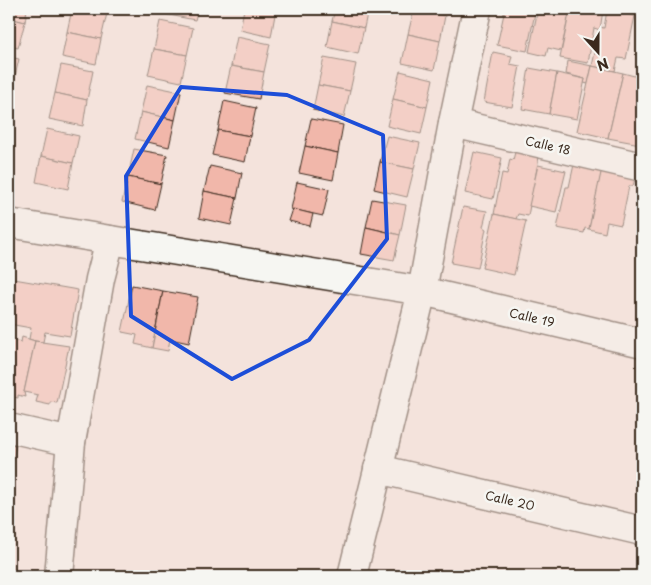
<svg xmlns="http://www.w3.org/2000/svg" width="651" height="585" viewBox="0 0 651 585" font-family="'Playpen Sans',sans-serif">
<style>
.building{fill:#f1b7aa;stroke:#3b2a1e}
.lines{fill:none;stroke-linecap:round;stroke-linejoin:round}
.minor-casing{stroke:#3b2a1e;stroke-width:31}
.minor{stroke:#f6f6f2;stroke-width:28}
.marked{fill:none;stroke:#1d4ed8;stroke-width:4;stroke-linejoin:round}
.labels{text-anchor:middle;dominant-baseline:central;stroke-width:5;stroke-linejoin:round;paint-order:stroke}
.street-label{font-size:12px;fill:#3b2a1e;stroke:#f6f6f2}
</style>
<rect width="100%" height="100%" fill="#f4e3dc"/>
<filter id="ink" filterUnits="userSpaceOnUse"><feTurbulence type="fractalNoise" baseFrequency=".02" numOctaves="2"/><feDisplacementMap in="SourceGraphic" scale="10" xChannelSelector="R" yChannelSelector="G"/><feConvolveMatrix kernelMatrix="1 2 1 2 8 2 1 2 1" color-interpolation-filters="sRGB"/></filter>
<g filter="url(#ink)">
<g class="building">
<polygon points="9,9 27,9 25,22 9,18"/>
<polygon points="72,9 108,9 101,39 67,32"/>
<polygon points="165,9 198,9 195,20 164,14"/>
<polygon points="244,9 276,9 271,37 240,30"/>
<polygon points="335,9 368,9 364,28 332,21"/>
<polygon points="414,9 445,16 440,41 408,34"/>
<polygon points="505,9 533,9 533,11 535,13 527,51 497,45"/>
<polygon points="538,9 570,9 561,51 548,48 546,56 529,52"/>
<polygon points="570,9 603,10 600,30 594,28 588,63 560,58"/>
<polygon points="607,10 635,16 626,59 618,58 615,71 592,66 600,30 600,27 604,28"/>
<polygon points="9,18 25,22 18,48 9,46"/>
<polygon points="160,21 193,28 187,55 154,49"/>
<polygon points="332,21 364,28 358,54 327,47"/>
<polygon points="67,32 101,39 96,64 62,57"/>
<polygon points="408,34 440,41 434,70 402,63"/>
<polygon points="237,37 270,44 264,72 231,66"/>
<polygon points="154,49 187,55 181,82 148,75"/>
<polygon points="493,52 512,56 510,64 520,66 512,107 484,102"/>
<polygon points="9,57 19,59 13,85 9,85"/>
<polygon points="324,58 356,64 350,91 318,85"/>
<polygon points="568,61 592,66 588,84 584,83 585,79 566,74"/>
<polygon points="61,65 93,71 87,100 55,93"/>
<polygon points="231,66 264,72 259,99 225,93"/>
<polygon points="592,66 623,73 608,138 577,131"/>
<polygon points="529,68 557,73 549,114 522,109"/>
<polygon points="400,71 433,79 427,107 393,99"/>
<polygon points="557,73 585,79 577,119 549,114"/>
<polygon points="623,73 642,78 642,136 640,144 608,138"/>
<polygon points="147,85 181,92 175,120 141,112"/>
<polygon points="318,85 350,91 344,117 313,110"/>
<polygon points="55,93 87,100 83,126 49,119"/>
<polygon points="393,99 427,107 421,134 387,126"/>
<polygon points="224,101 256,108 250,136 218,130"/>
<polygon points="141,112 175,120 169,147 135,139"/>
<polygon points="311,119 343,125 338,153 305,146"/>
<polygon points="47,129 79,136 73,163 41,156"/>
<polygon points="218,130 250,136 245,162 212,155"/>
<polygon points="387,136 420,143 414,169 380,162"/>
<polygon points="305,146 338,153 333,180 299,173"/>
<polygon points="134,149 167,155 161,184 128,177"/>
<polygon points="474,152 502,158 493,199 465,193"/>
<polygon points="515,152 539,157 528,216 518,214 516,219 494,214 502,173 507,174 510,159 513,160"/>
<polygon points="41,156 73,163 68,189 36,182"/>
<polygon points="575,160 603,166 589,229 585,228 584,233 557,228 566,187 569,187"/>
<polygon points="380,162 414,169 407,197 374,189"/>
<polygon points="538,165 566,171 556,212 529,206"/>
<polygon points="210,166 242,173 237,198 204,191"/>
<polygon points="602,168 636,175 633,186 629,186 621,225 607,222 605,233 589,229"/>
<polygon points="128,177 161,184 155,210 122,202"/>
<polygon points="297,182 329,189 323,216 291,209"/>
<polygon points="204,191 237,198 231,225 199,218"/>
<polygon points="372,199 406,205 400,235 366,227"/>
<polygon points="463,207 487,211 483,227 486,229 478,268 451,263"/>
<polygon points="293,209 313,214 310,226 289,221"/>
<polygon points="494,214 526,221 514,275 482,268"/>
<polygon points="366,227 400,235 394,260 361,254"/>
<polygon points="9,278 14,279 9,314"/>
<polygon points="14,279 78,290 70,336 45,332 43,342 35,341 29,339 31,328 9,324"/>
<polygon points="132,285 163,291 152,348 135,344 137,335 122,332"/>
<polygon points="163,291 198,297 189,343 170,339 168,351 152,348"/>
<polygon points="22,337 35,341 24,392 25,397 18,395 18,398 9,396 9,339 21,342"/>
<polygon points="35,341 69,346 57,403 50,402 50,405 36,402 38,395 24,392"/>
<polygon points="9,444 16,445 9,481"/>
</g>
<g class="lines">
<g class="minor-casing">
<g id="minor">
<polyline points="453,123 642,167"/>
<polyline points="9,223 110,240 100,279 71,442 59,576"/>
<polyline points="110,240 422,291 642,343"/>
<polyline points="9,428 71,442"/>
<polyline points="378,469 642,531"/>
<polyline points="352,576 422,291 453,123 477,9"/>
</g>
</g>
<use href="#minor" class="minor"/>
</g>
</g>
<path d="M0 0H651V585H0ZM181,87l106,8 96,40 4,104 -78,101 -77,39 -101,-63 -5,-140z" fill="#f4e3dc" fill-opacity=".55" fill-rule="evenodd"/>
<path class="marked" d="M181,87l106,8 96,40 4,104 -78,101 -77,39 -101,-63 -5,-140z"/>
<g class="labels">
<g class="street-label">
<text transform="translate(548 145) rotate(13)">Calle 18</text>
<text transform="translate(532 317) rotate(13)">Calle 19</text>
<text transform="translate(510 500) rotate(13)">Calle 20</text>
</g>
</g>
<rect width="651" height="585" fill="none" stroke="#f6f6f2" stroke-width="30"/>
<rect x="15" y="15" width="621" height="555" fill="none" stroke="#3b2a1e" stroke-width="2" filter="url(#ink)"/>
<g transform="translate(598 52) rotate(159)" stroke="#f6f6f2" stroke-width="4" paint-order="stroke">
<path d="M0-4L9 19L0 12L-9 19Z" fill="#3b2a1e"/>
<text y="-8" font-size="14" font-weight="bold" text-anchor="middle" fill="#3b2a1e">N</text>
</g>
</svg>
